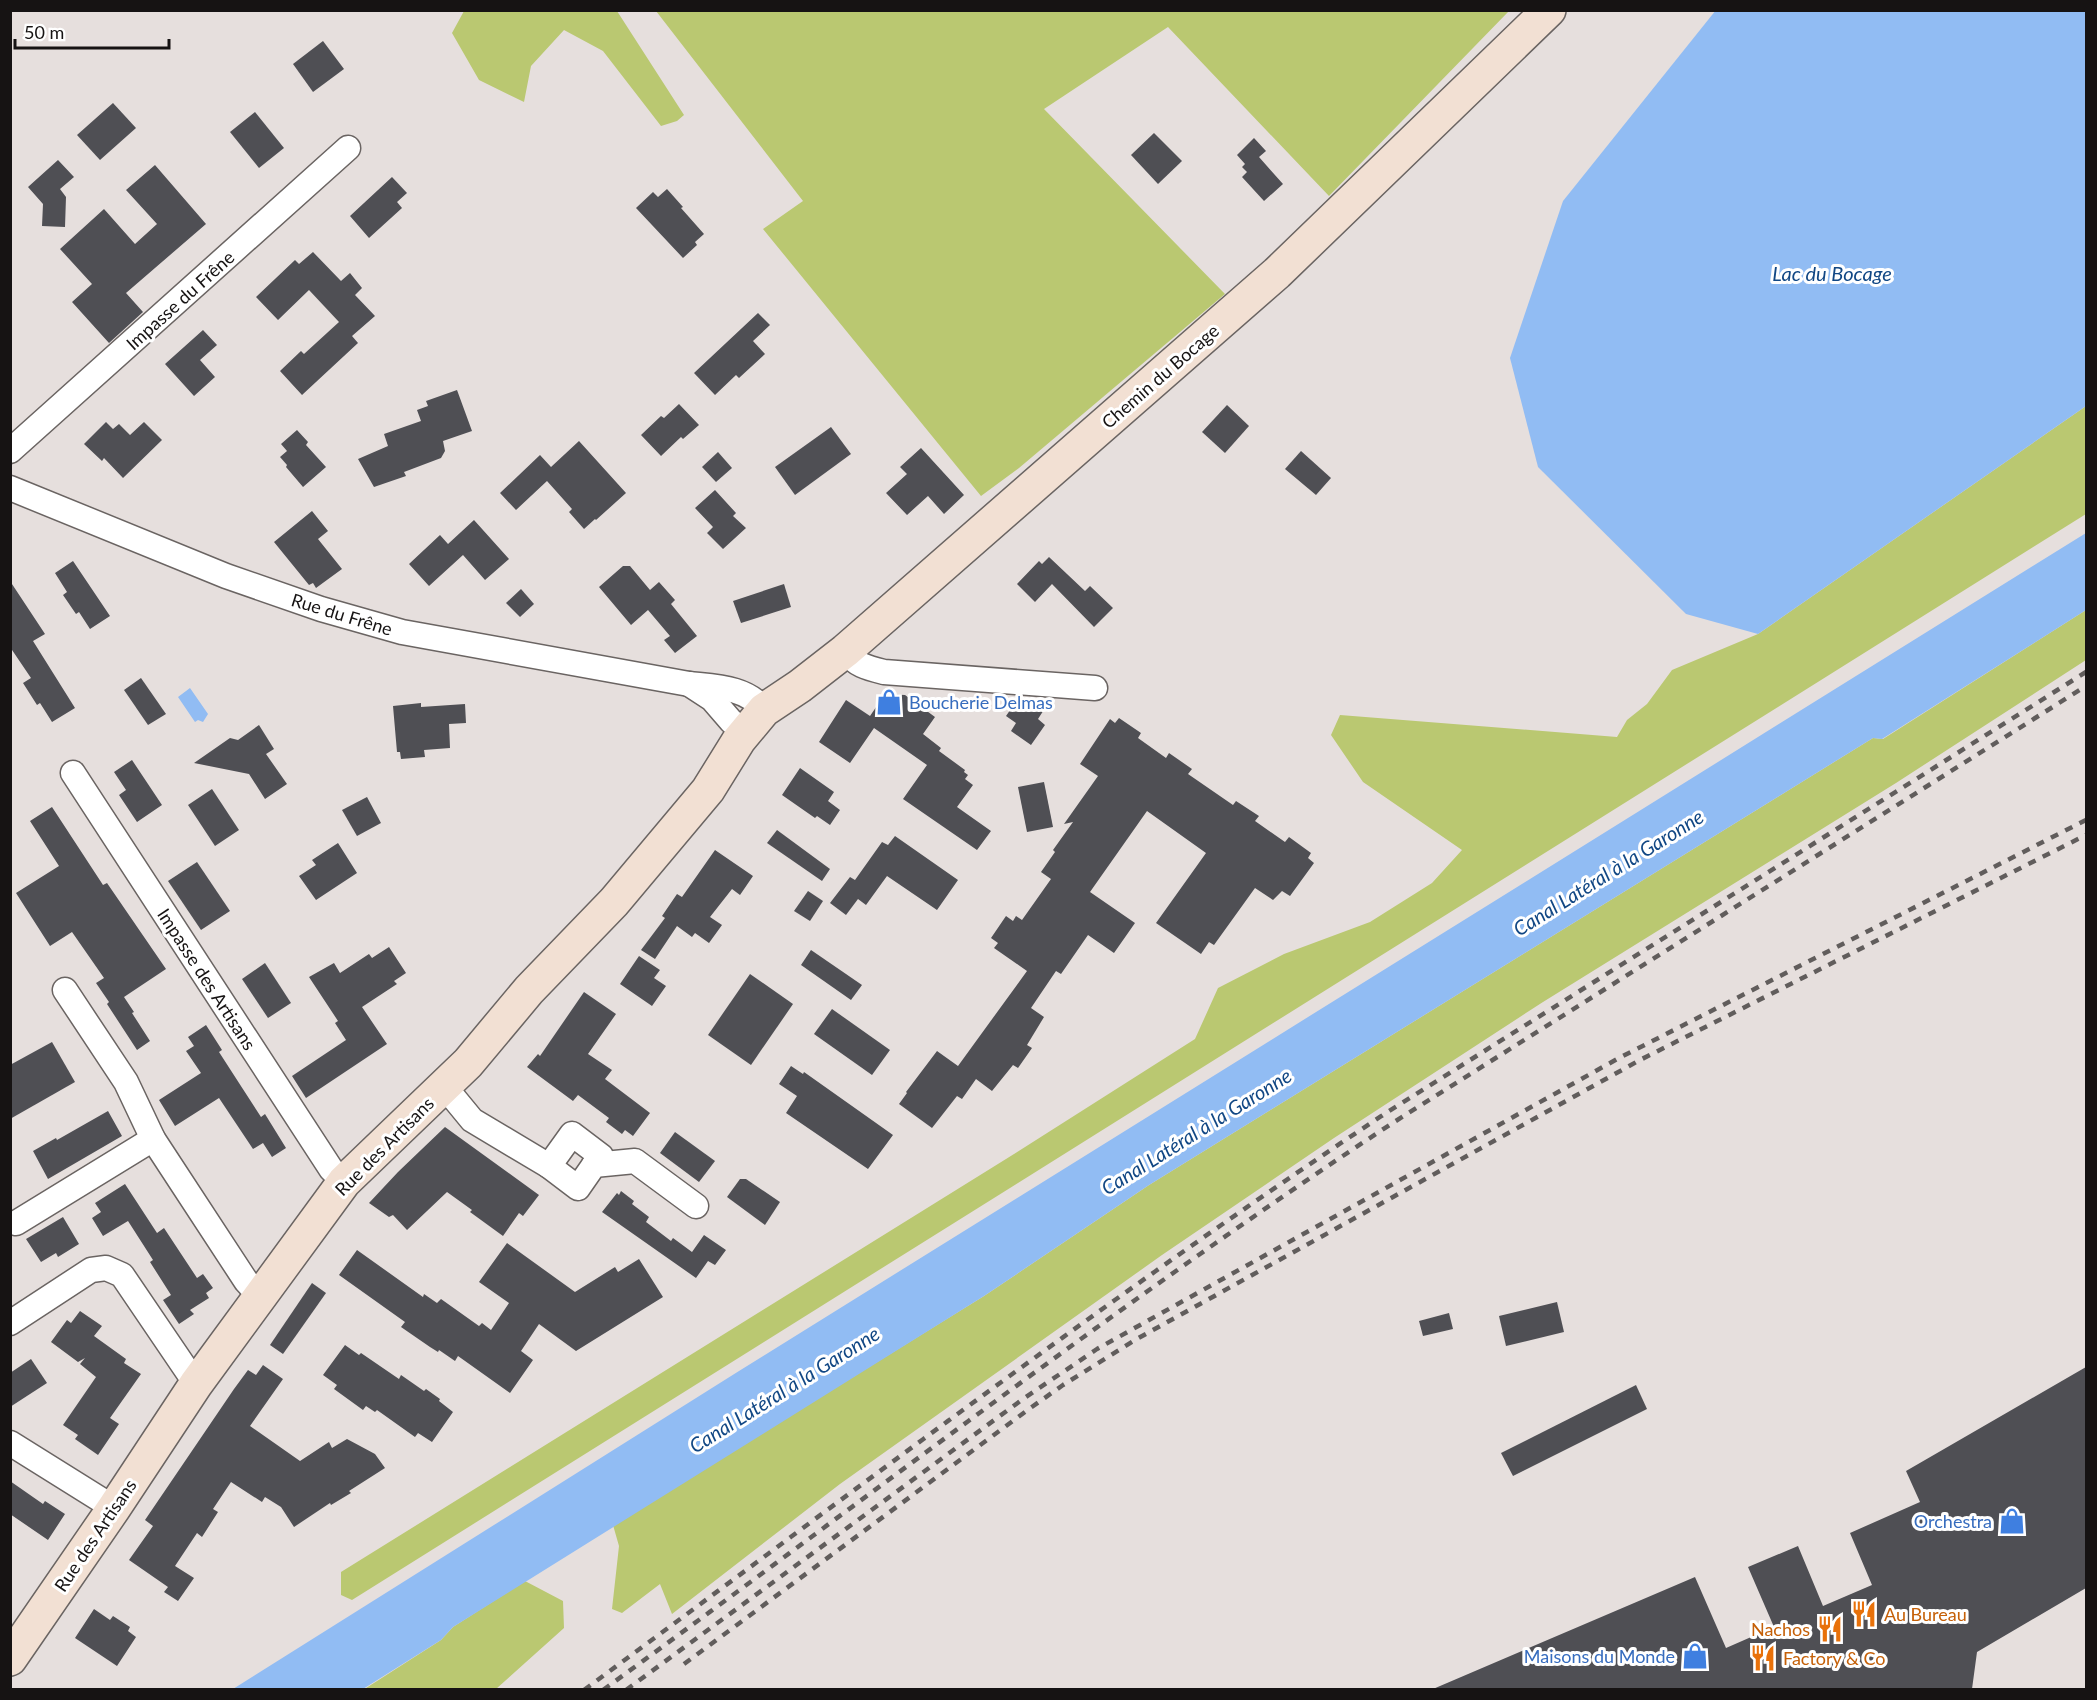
<svg xmlns="http://www.w3.org/2000/svg" width="2097" height="1700" viewBox="0 0 2097 1700" font-family="Lato,sans-serif">
<style>
.green{fill:#bac871}
.water{fill:#91bcf3}
.building{fill:#4f4f54}
.lines{fill:none;stroke-linecap:round;stroke-linejoin:round}
.street-casing{stroke:#6a6462;stroke-width:27}
.secondary-casing{stroke:#6a6462;stroke-width:36}
.street{stroke:#fff;stroke-width:24}
.secondary{stroke:#f2e0d3;stroke-width:33}
.rail{stroke:#615d5c;stroke-width:4.5;stroke-dasharray:8 8;stroke-linecap:butt}
.labels{text-anchor:middle;dominant-baseline:central;stroke-width:6;stroke-linejoin:round;paint-order:stroke}
.street-label{font-size:18px;fill:#161313;stroke:#fff}
.shop-label{font-size:18px;fill:#366cbe;stroke:#fff;text-anchor:end}
.food-label{font-size:18px;fill:#c56008;stroke:#fff;text-anchor:start}
.water-label{font-size:20px;font-style:italic;fill:#114784;stroke:#fff}
</style>
<rect width="100%" height="100%" fill="#e6dfdd"/>
<g class="green">
<polygon points="464,11 617,11 684,115 677,121 661,126 603,51 564,30 531,66 524,102 479,80 452,33"/>
<polygon points="656,11 1509,11 1329,196 1168,27 1044,109 1225,294 1019,468 981,496 763,229 803,201"/>
<polygon points="2086,406 2086,514 352,1600 341,1595 341,1572 1006,1159 1195,1039 1218,988 1284,954 1370,922 1432,883 1462,850 1363,782 1331,735 1340,715 1617,737 1627,720 1647,704 1672,670 1758,634"/>
<polygon points="2086,610 2086,660 1896,783 1543,1002 1334,1138 1162,1255 840,1484 672,1614 660,1584 622,1613 612,1609 619,1546 613,1525 984,1296 1149,1185 1873,738 1883,739"/>
<polygon points="525,1581 563,1601 564,1628 496,1689 363,1690 441,1640 453,1627"/>
</g>
<g class="water">
<polygon points="1716,10 2086,11 2086,406 1758,634 1686,614 1538,467 1510,358 1563,201"/>
<polygon points="2086,533 2086,610 1882,739 1873,738 1149,1185 984,1296 453,1627 441,1640 363,1689 233,1689 739,1371"/>
<polygon points="190,688 208,714 203,722 198,720 195,722 178,697"/>
</g>
<g class="building">
<polygon points="323,41 344,69 313,92 293,64"/>
<polygon points="113,103 136,128 100,160 77,135"/>
<polygon points="255,112 284,148 259,168 230,132"/>
<polygon points="1154,133 1182,161 1158,184 1131,155"/>
<polygon points="1254,138 1266,151 1259,157 1283,184 1264,201 1242,177 1247,172 1242,167 1245,164 1237,155"/>
<polygon points="58,160 74,177 60,189 66,197 65,227 42,226 43,204 28,187"/>
<polygon points="155,165 206,224 126,293 143,312 109,343 72,302 92,284 60,249 104,209 135,244 157,224 126,190"/>
<polygon points="392,177 407,193 397,202 402,208 369,238 350,216"/>
<polygon points="667,189 683,207 681,208 704,234 695,242 697,245 683,258 636,208 653,192 658,197"/>
<polygon points="313,252 341,281 350,273 362,288 355,295 375,316 352,336 358,343 302,395 280,371 301,351 304,354 339,322 309,290 278,320 256,297 295,260 299,264"/>
<polygon points="758,313 770,325 753,341 765,354 739,378 736,375 715,395 694,373"/>
<polygon points="203,330 217,345 200,360 215,377 194,396 165,364"/>
<polygon points="457,390 472,431 443,441 445,451 441,458 404,472 406,476 374,487 358,459 388,446 384,434 421,421 417,410 428,406 426,401"/>
<polygon points="679,404 699,425 683,439 681,437 661,456 641,435 661,416 664,418"/>
<polygon points="1227,405 1249,426 1225,453 1202,432"/>
<polygon points="106,422 113,429 119,424 130,435 144,422 162,440 123,478 104,458 102,461 84,444"/>
<polygon points="831,427 851,454 795,495 775,467"/>
<polygon points="297,430 308,442 306,445 326,467 303,487 286,467 287,465 280,457 287,451 281,444"/>
<polygon points="579,441 626,493 596,520 595,519 584,529 569,512 572,509 547,481 516,510 500,493 540,455 551,467"/>
<polygon points="921,448 964,495 944,514 928,496 907,515 886,493 907,474 900,467"/>
<polygon points="1301,451 1331,478 1316,495 1285,469"/>
<polygon points="718,452 732,468 716,482 702,467"/>
<polygon points="715,490 736,513 733,516 746,528 723,549 707,533 713,527 695,508"/>
<polygon points="312,511 328,531 318,539 342,569 316,588 313,583 309,585 274,542"/>
<polygon points="474,520 509,559 485,580 463,555 429,586 409,564 440,535 448,544"/>
<polygon points="1049,557 1085,591 1090,586 1113,608 1094,627 1052,584 1035,602 1017,584 1039,561 1042,564"/>
<polygon points="73,561 110,616 90,629 79,612 76,614 63,595 67,592 55,573"/>
<polygon points="623,566 630,566 650,590 659,582 675,600 671,604 697,636 675,653 664,640 670,636 648,610 631,625 599,587"/>
<polygon points="10,581 45,634 33,641 75,708 52,722 40,703 37,705 23,683 31,678 10,647"/>
<polygon points="784,584 791,607 741,623 733,601"/>
<polygon points="521,589 534,604 520,617 506,603"/>
<polygon points="141,678 166,714 148,725 124,690"/>
<polygon points="885,694 905,695 935,717 923,734 941,748 939,751 965,770 964,772 968,775 965,779 973,785 957,807 991,831 977,850 903,799 927,765 874,728 850,763 819,742 846,700 870,716"/>
<polygon points="421,703 421,707 465,704 466,723 449,724 450,748 424,750 425,757 401,759 400,752 397,752 393,706"/>
<polygon points="1015,703 1047,705 1038,719 1045,725 1031,745 1011,731 1016,723 1006,716"/>
<polygon points="1119,718 1141,733 1138,738 1166,758 1169,753 1192,769 1188,774 1233,805 1236,801 1259,816 1255,821 1285,842 1289,837 1311,853 1308,858 1314,863 1290,896 1282,891 1273,900 1255,888 1214,945 1209,942 1201,954 1156,923 1206,853 1147,811 1090,892 1135,923 1114,953 1088,935 1061,974 1056,971 1031,1008 1044,1017 1027,1045 1032,1048 1018,1068 1013,1065 992,1091 976,1079 962,1099 957,1096 932,1128 899,1104 907,1093 906,1092 937,1051 958,1066 1027,971 994,948 998,943 991,938 1006,916 1013,921 1016,916 1022,920 1051,879 1041,872 1055,852 1053,850 1073,822 1064,824 1098,776 1080,764 1110,719 1115,723"/>
<polygon points="259,725 274,749 266,754 287,784 265,799 249,774 194,763 230,738 238,740"/>
<polygon points="132,760 162,805 137,822 119,795 126,790 114,772"/>
<polygon points="800,768 834,792 828,801 840,810 830,825 817,816 815,818 782,795"/>
<polygon points="1044,782 1053,827 1027,832 1018,787"/>
<polygon points="212,789 239,830 215,846 188,805"/>
<polygon points="367,797 381,823 357,836 342,810"/>
<polygon points="52,807 103,885 107,883 166,969 124,997 134,1012 132,1013 150,1041 137,1050 107,1004 109,1002 96,983 104,978 72,932 50,946 16,893 59,866 30,821"/>
<polygon points="777,830 830,869 822,881 767,843"/>
<polygon points="895,836 958,880 937,910 887,876 866,905 858,899 846,915 830,903 850,877 855,880 882,842 888,845"/>
<polygon points="338,843 357,873 316,900 299,876 316,865 312,860"/>
<polygon points="715,850 753,876 740,895 732,889 710,917 722,925 709,943 695,933 692,937 677,926 655,959 641,950 665,918 662,916 677,894 682,897"/>
<polygon points="197,862 230,911 201,930 168,881"/>
<polygon points="808,891 823,901 810,921 794,911"/>
<polygon points="389,947 406,973 394,981 397,984 362,1007 387,1044 306,1098 292,1076 346,1040 335,1023 338,1021 309,977 334,963 340,973 369,954 372,958"/>
<polygon points="811,950 862,985 851,1000 801,965"/>
<polygon points="639,956 660,970 654,978 666,986 652,1006 620,984"/>
<polygon points="265,963 291,1003 268,1018 242,979"/>
<polygon points="750,974 793,1004 751,1065 708,1035"/>
<polygon points="584,992 616,1014 588,1054 612,1070 605,1079 650,1113 633,1136 625,1130 622,1134 606,1122 609,1118 578,1095 573,1101 527,1067 538,1054 540,1056"/>
<polygon points="832,1009 890,1050 872,1075 814,1034"/>
<polygon points="206,1025 222,1050 219,1052 239,1083 261,1117 265,1114 286,1148 272,1157 263,1143 253,1149 219,1098 175,1126 159,1100 201,1073 186,1051 194,1046 188,1037"/>
<polygon points="52,1042 75,1082 10,1119 10,1065"/>
<polygon points="791,1066 803,1074 804,1072 893,1135 868,1169 786,1113 797,1096 779,1084"/>
<polygon points="108,1111 122,1136 48,1179 33,1151 56,1138 57,1140"/>
<polygon points="445,1127 539,1195 523,1216 519,1213 503,1236 470,1212 472,1210 447,1192 407,1230 393,1215 389,1217 369,1203 398,1172"/>
<polygon points="675,1132 715,1161 699,1182 660,1153"/>
<polygon points="740,1179 746,1179 780,1202 765,1225 727,1197"/>
<polygon points="125,1184 157,1233 164,1228 197,1278 203,1274 213,1288 206,1293 209,1298 190,1310 194,1314 179,1324 163,1300 171,1295 150,1262 153,1260 128,1221 103,1236 92,1218 101,1212 95,1203"/>
<polygon points="621,1191 634,1201 632,1204 649,1217 646,1222 671,1241 673,1238 692,1252 704,1235 726,1250 715,1265 708,1261 696,1278 602,1212 617,1193 619,1195"/>
<polygon points="63,1217 79,1244 58,1257 56,1253 41,1262 26,1239"/>
<polygon points="507,1243 575,1292 615,1267 618,1272 639,1259 663,1297 576,1351 539,1324 521,1351 533,1360 510,1393 458,1356 455,1361 439,1350 438,1352 430,1347 401,1327 405,1322 339,1275 357,1250 423,1297 424,1294 437,1303 441,1299 479,1326 482,1323 491,1330 509,1303 479,1282"/>
<polygon points="312,1283 326,1293 283,1354 270,1345"/>
<polygon points="1557,1302 1564,1332 1506,1346 1499,1316"/>
<polygon points="80,1311 102,1326 94,1336 126,1359 124,1363 141,1374 110,1418 119,1424 98,1455 75,1439 78,1435 63,1425 96,1377 80,1364 85,1358 78,1362 51,1342 67,1320 71,1323"/>
<polygon points="1449,1313 1453,1329 1423,1336 1419,1321"/>
<polygon points="345,1345 359,1355 361,1353 399,1379 401,1375 424,1391 426,1389 440,1399 439,1401 453,1412 432,1442 418,1433 415,1437 377,1410 375,1412 366,1406 363,1410 334,1389 337,1385 323,1375"/>
<polygon points="31,1359 47,1383 10,1407 10,1373"/>
<polygon points="263,1365 283,1379 250,1426 300,1461 329,1442 332,1448 347,1439 375,1454 385,1468 349,1491 351,1493 331,1505 330,1503 294,1527 281,1507 265,1497 262,1502 231,1482 213,1509 218,1512 202,1537 197,1533 175,1566 194,1578 178,1601 164,1592 168,1587 129,1560 153,1526 145,1520 234,1389 248,1370 256,1375"/>
<polygon points="2086,1367 2086,1588 1977,1652 1972,1689 1433,1689 1695,1577 1726,1648 1774,1627 1748,1567 1798,1546 1823,1606 1872,1585 1850,1533 1920,1502 1906,1471"/>
<polygon points="1636,1385 1647,1409 1513,1476 1501,1453"/>
<polygon points="10,1481 43,1504 45,1501 65,1514 48,1540 10,1514"/>
<polygon points="94,1609 110,1620 113,1616 130,1627 128,1631 136,1637 117,1666 75,1638"/>
</g>
<g class="lines">
<g class="street-casing">
<g id="street">
<polyline points="10,451 348,148"/>
<path d="M10,488l216,88 95,33 81,23 287,52c27,3 58,3 75,26"/>
<path d="M845,651c10,14 23,17 39,21l211,16"/>
<polyline points="689,684 712,699 731,721 744,732"/>
<polyline points="73,773 331,1169 344,1182"/>
<polyline points="65,990 126,1082 153,1139 246,1281 259,1295"/>
<polyline points="444,1086 472,1120 549,1166 578,1188 594,1165 635,1161 696,1206"/>
<polyline points="549,1166 572,1134 601,1156 594,1165"/>
<polyline points="16,1223 153,1139"/>
<polyline points="10,1323 91,1270 106,1268 122,1275 196,1384"/>
<polyline points="10,1443 114,1508"/>
</g>
</g>
<g class="secondary-casing">
<polyline id="secondary" points="10,1659 114,1508 196,1384 344,1182 468,1063 529,990 614,902 708,790 739,740 764,710 800,686 845,651 1277,273 1549,10"/>
</g>
<use href="#street" class="street"/>
<use href="#secondary" class="secondary"/>
<g class="rail">
<polyline points="684,1664 1029,1409 1063,1385 1135,1340 1640,1060 2086,835"/>
<path d="M584,1690c265,-195 527,-395 802,-577l700,-441"/>
<path d="M603,1690c262,-190 517,-388 788,-566l695,-438"/>
<polyline points="626,1690 1023,1399 1097,1349 1619,1058 2086,820"/>
</g>
</g>
<defs>
<g id="shop-bare" transform="scale(2.07)"><path d="M-5-2.5h2.3a2.7 3.5 0 0 1 5.4 0H5L5.5 6h-11ZM-1.5-2.5h3a1.5 2.3 0 0 0-3 0Z" fill="#3f7fe0" stroke="#fff" stroke-width="2.5" paint-order="stroke"/></g>
<g id="restaurant-bare" transform="scale(2.07)"><path d="M-5-6h1v4h1v-4h1v4h1v-4h1v5L-1.5 .5V6h-2V.5L-5-1ZM5-6V6H3V1.5H1.5Q1.5-4 5-6Z" fill="#e8710a" stroke="#fff" stroke-width="2.5" paint-order="stroke"/></g>
</defs>
<g fill-rule="evenodd">
<use href="#shop-bare" x="889" y="702"/>
<use href="#shop-bare" x="2012" y="1521"/>
<use href="#restaurant-bare" x="1864" y="1614"/>
<use href="#restaurant-bare" x="1830" y="1629"/>
<use href="#shop-bare" x="1695" y="1656"/>
<use href="#restaurant-bare" x="1763" y="1658"/>
</g>
<g class="labels">
<g class="street-label">
<text transform="translate(180 300) rotate(-42)">Impasse du Frêne</text>
<text transform="translate(1160 376) rotate(-41)">Chemin du Bocage</text>
<text transform="translate(342 614) rotate(17)">Rue du Frêne</text>
<text transform="translate(207 979) rotate(57)">Impasse des Artisans</text>
<text transform="translate(384 1146) rotate(-45)">Rue des Artisans</text>
<text transform="translate(95 1535) rotate(-56)">Rue des Artisans</text>
</g>
<g class="shop-label">
<text x="909" y="702" text-anchor="start">Boucherie Delmas</text>
<text x="1992" y="1521">Orchestra</text>
<text x="1675" y="1656">Maisons du Monde</text>
</g>
<g class="food-label">
<text x="1884" y="1614">Au Bureau</text>
<text x="1810" y="1629" text-anchor="end">Nachos</text>
<text x="1783" y="1658">Factory &amp; Co</text>
</g>
<g class="water-label">
<text x="1832" y="273">Lac du Bocage</text>
<text transform="translate(1608 872) rotate(-32)">Canal Latéral à la Garonne</text>
<text transform="translate(1196 1131) rotate(-32)">Canal Latéral à la Garonne</text>
<text transform="translate(784 1389) rotate(-32)">Canal Latéral à la Garonne</text>
</g>
</g>
<rect width="2097" height="1700" fill="none" stroke="#161313" stroke-width="24"/>
<path d="M15 39v9h154v-9" fill="none" stroke="#161313" stroke-width="3"/>
<text x="24" y="39" font-size="18" fill="#161313" stroke="#ffffff" stroke-width="4.5" paint-order="stroke">50 m</text>
</svg>
